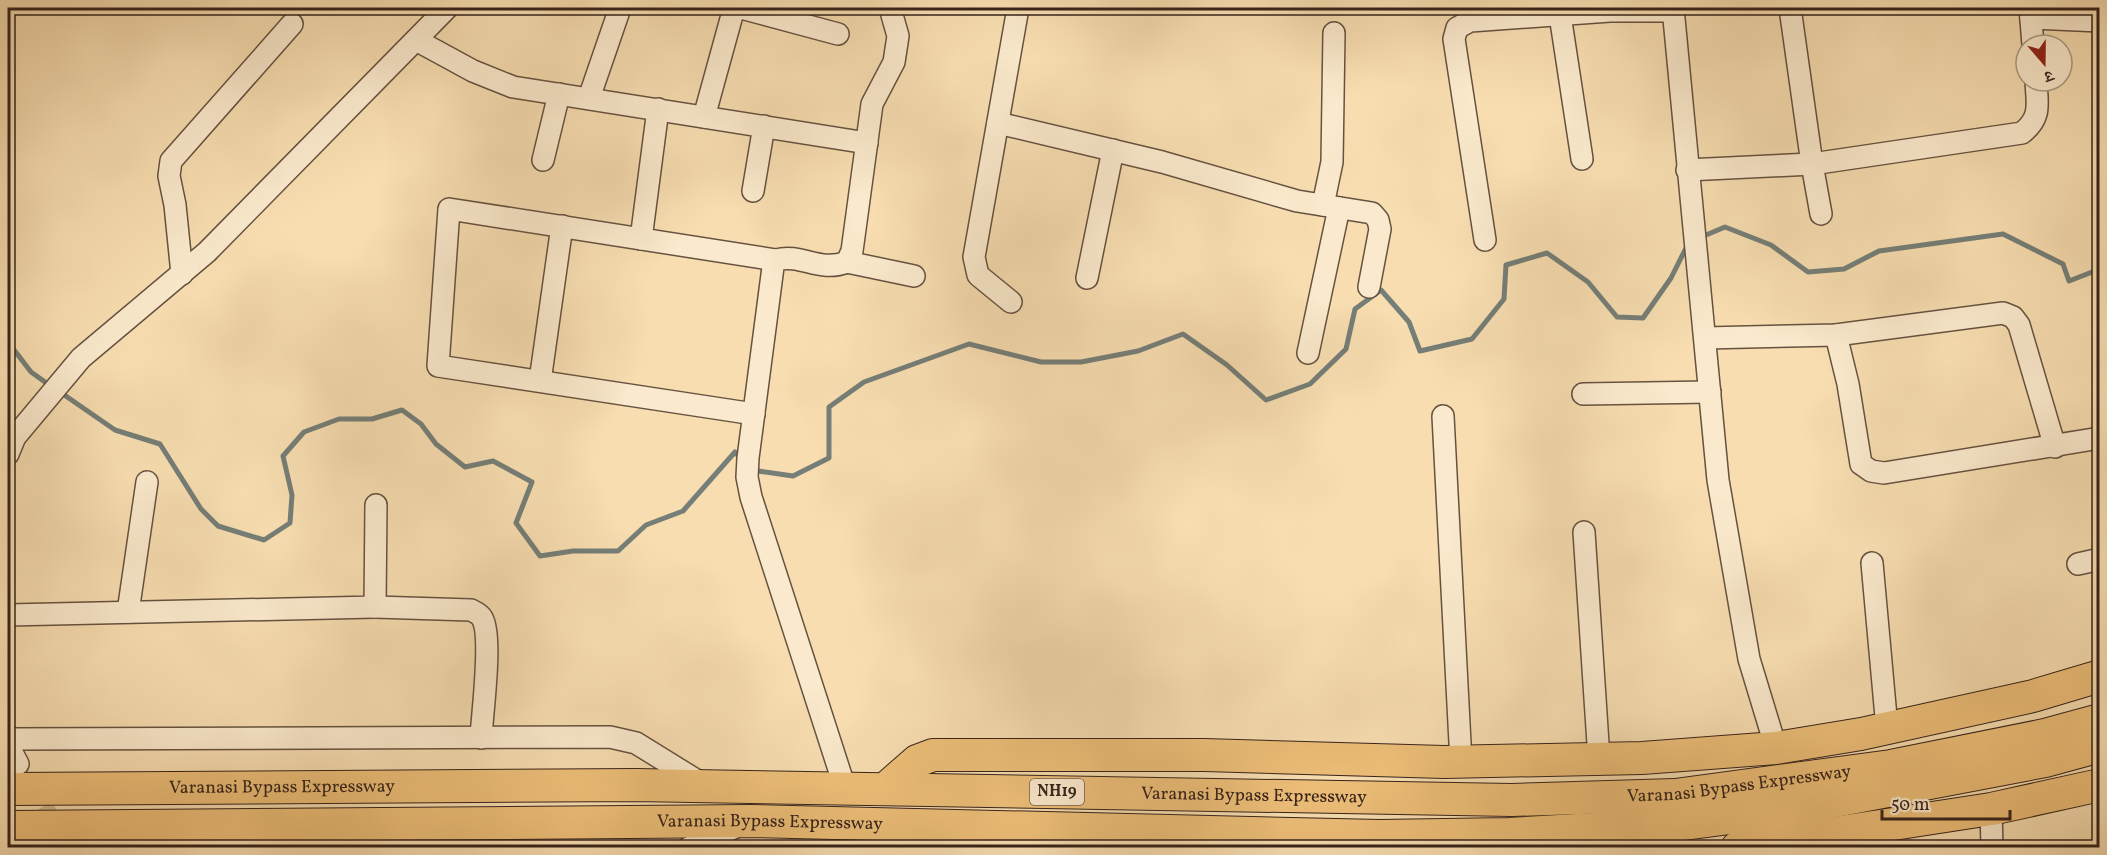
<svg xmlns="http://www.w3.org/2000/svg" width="2107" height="855" viewBox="0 0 2107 855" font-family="Vollkorn,'Noto Serif Devanagari',serif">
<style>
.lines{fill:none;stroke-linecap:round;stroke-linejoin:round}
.stream{stroke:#757e77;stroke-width:5}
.minor-tunnel{stroke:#d0b892;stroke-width:21;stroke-dasharray:21 10;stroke-linecap:butt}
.minor-casing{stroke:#665240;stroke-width:24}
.highway-casing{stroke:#36231b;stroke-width:34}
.minor{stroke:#fae9cc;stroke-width:21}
.highway{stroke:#ecbe78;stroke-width:32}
.labels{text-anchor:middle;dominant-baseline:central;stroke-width:6;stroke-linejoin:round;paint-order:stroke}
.shield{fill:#fae9cc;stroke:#715e50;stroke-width:1.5}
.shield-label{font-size:16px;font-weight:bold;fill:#36231b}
.street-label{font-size:18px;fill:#36231b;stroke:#fae9cc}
</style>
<rect width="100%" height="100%" fill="#f7ddb0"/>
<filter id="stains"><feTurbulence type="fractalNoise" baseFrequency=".00333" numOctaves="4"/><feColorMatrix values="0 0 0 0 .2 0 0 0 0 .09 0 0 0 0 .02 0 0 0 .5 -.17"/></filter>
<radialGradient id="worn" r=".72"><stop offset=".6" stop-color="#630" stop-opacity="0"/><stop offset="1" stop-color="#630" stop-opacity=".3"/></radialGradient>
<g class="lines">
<g class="stream">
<polyline points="1699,238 1725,227 1771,245 1808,272 1844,269 1879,251 2003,234 2063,264 2069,281 2100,269"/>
<polyline points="8,342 31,372 52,387"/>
<polyline points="60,392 115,430 160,444 201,509 218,526 264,540 290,523 292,495 283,456 304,432 339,419 372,419 402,410 421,424 436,444 465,467 493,461 532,482 516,523 540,556 573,551 618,551 646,525 683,511 735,452 741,459"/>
<polyline points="751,470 793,476 829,458 829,407 864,382 969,344 1041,362 1081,362 1138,351 1183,334 1227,365 1266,400 1310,384 1346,349 1355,309 1381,290 1409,322 1420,351 1472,339 1504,299 1506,265 1547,253 1588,282 1617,317 1643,318 1671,278 1688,244"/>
</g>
<polyline class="minor-tunnel" points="27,780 60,836"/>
<g class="minor-casing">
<g id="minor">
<polyline points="741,8 838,34"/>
<polyline points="1673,8 1718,480 1749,659 1776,748"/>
<polyline points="1790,8 1812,164 1821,214"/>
<polyline points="2030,8 2033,45"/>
<polyline points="1560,15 1582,159"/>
<polyline points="2031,18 2100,21"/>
<polyline points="416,40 473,71 513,87 867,143"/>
<polyline points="589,98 620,8"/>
<polyline points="704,117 734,8"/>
<polyline points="998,123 1162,162 1297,201 1372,213 1378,220 1380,229 1369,287"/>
<polyline points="543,160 559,94"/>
<path d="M1687,170l125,-6 210,-31c20,-16 15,-29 14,-52"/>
<polyline points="753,191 764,126"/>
<polyline points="1323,205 1332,162 1334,33"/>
<polyline points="641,239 658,109"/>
<polyline points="1485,240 1454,39 1457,28 1470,21 1610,11 1674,11"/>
<polyline points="847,262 914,276"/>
<polyline points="182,274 175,205 169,176 171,161 292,24"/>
<polyline points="1087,278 1113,150"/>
<polyline points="1011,302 978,275 974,257 1018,8"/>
<polyline points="1836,335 1848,384 1861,464 1871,471 1884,473 2100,438"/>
<polyline points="1705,338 1836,335 2003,313 2013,317 2019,325 2055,447"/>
<polyline points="1308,353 1339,208"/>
<polyline points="540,381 562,226"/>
<polyline points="1583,394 1710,392"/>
<polyline points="754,414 438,366 449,209 776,260"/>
<polyline points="1443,416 1461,762"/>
<polyline points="8,454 15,437 81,358 207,252 447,8"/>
<polyline points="1584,532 1599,759"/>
<polyline points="1872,563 1887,728"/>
<polyline points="2078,564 2100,559"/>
<path d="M375,607l96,3c4,2 9,4 11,8 11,18 0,96 -1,120"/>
<polyline points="128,612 147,482"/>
<polyline points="8,615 375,607 376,505"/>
<polyline points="8,739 610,737 636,743 704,785"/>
<polyline points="8,745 18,764"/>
<path d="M845,788l-94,-291 -4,-20 1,-19 25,-191 3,-7c26,-7 43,13 71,2l5,-11 20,-147 22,-42 4,-26 -8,-28"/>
<polyline points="1991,809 1992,848"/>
<polyline points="66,846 67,848"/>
<polyline points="688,848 738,826"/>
</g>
</g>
<g class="highway-casing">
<g id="highway">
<path id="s1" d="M8,789l628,-4 876,15 163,-5 216,-29 154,-31 55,-15"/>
<polyline points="885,789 917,761 933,755 1204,755 1444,762 1642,758 1776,748 1861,734 2033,696 2100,676"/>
<path id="s2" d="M8,827l741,-6 631,15 129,-2 175,-10 98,-13 263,-50 55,-15"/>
<polyline points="1737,848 1991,809 2100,785"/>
</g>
</g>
<use href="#minor" class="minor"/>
<use href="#highway" class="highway"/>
</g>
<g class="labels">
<rect class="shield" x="1030" y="779" width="54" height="26" rx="4.5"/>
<g class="shield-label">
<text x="1057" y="792">NH19</text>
</g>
<g class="street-label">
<text stroke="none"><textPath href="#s1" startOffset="1732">Varanasi Bypass Expressway</textPath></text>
<text stroke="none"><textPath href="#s1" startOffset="274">Varanasi Bypass Expressway</textPath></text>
<text stroke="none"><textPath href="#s1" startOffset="1246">Varanasi Bypass Expressway</textPath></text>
<text stroke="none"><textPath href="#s2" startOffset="762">Varanasi Bypass Expressway</textPath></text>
</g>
</g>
<rect width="2107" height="855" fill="none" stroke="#f7ddb0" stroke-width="30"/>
<rect x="9" y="9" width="2089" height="837" fill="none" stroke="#36231b" stroke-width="3"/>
<rect x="15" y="15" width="2077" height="825" fill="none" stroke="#36231b" stroke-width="1.5"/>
<g transform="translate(2044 63) rotate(160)"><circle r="28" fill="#fae9cc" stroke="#ac9a85" stroke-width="1.5"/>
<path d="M0-4.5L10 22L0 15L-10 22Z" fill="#8f2418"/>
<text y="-9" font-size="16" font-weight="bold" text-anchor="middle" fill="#36231b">उ</text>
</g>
<path d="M1882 810v9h128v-9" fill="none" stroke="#36231b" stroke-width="3"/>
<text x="1891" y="810" font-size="18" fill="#36231b" stroke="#fae9cc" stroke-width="4.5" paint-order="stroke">50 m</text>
<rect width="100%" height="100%" filter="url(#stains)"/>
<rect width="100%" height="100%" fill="url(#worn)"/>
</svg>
